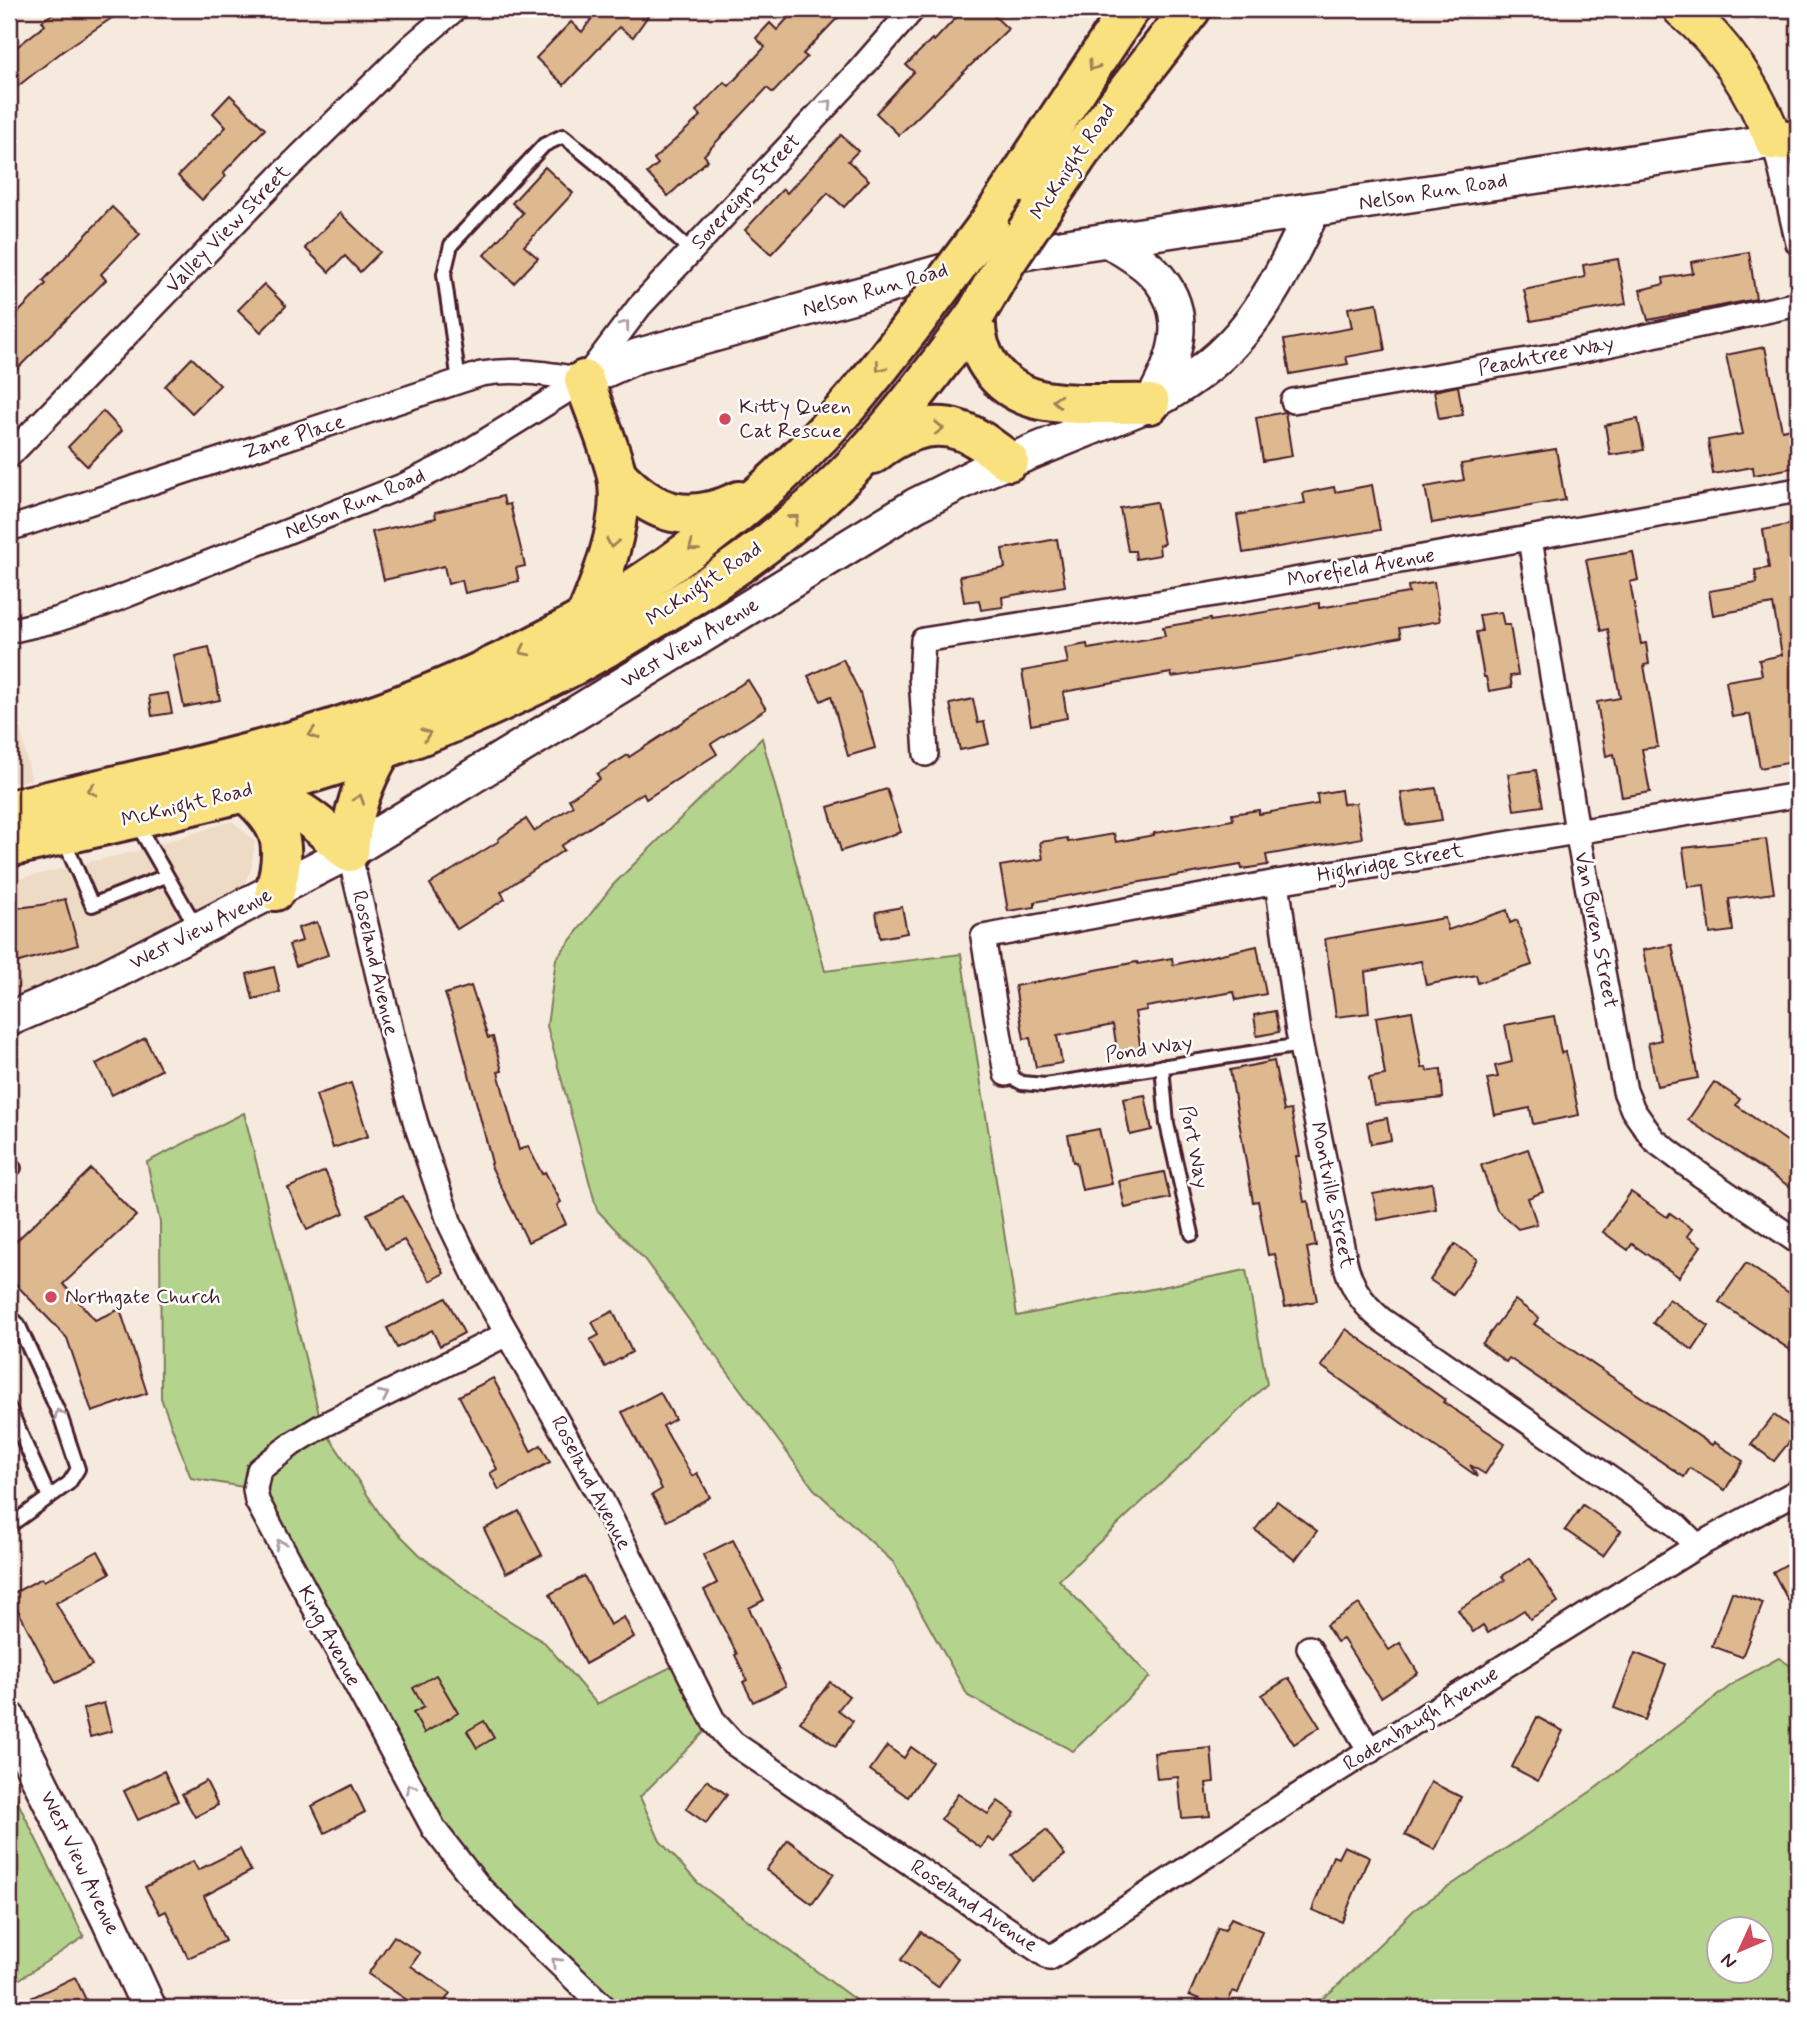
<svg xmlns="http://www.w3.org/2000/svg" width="1807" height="2017" viewBox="0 0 1807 2017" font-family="Mynerve,sans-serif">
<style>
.built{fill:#eedbc6}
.green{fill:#b4d48e;stroke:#7f7a5c;stroke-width:2;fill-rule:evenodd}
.building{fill:#deb88f;stroke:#4a1f2b;stroke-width:2}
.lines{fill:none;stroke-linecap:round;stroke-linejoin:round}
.lane-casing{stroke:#4a1f2b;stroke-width:18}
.street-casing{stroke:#4a1f2b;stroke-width:28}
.secondary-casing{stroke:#4a1f2b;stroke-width:38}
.primary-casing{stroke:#4a1f2b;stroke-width:42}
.highway-casing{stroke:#4a1f2b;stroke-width:44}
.lane{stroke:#fff;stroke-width:12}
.street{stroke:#fff;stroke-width:23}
.secondary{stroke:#fff;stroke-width:33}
.primary{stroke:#fae180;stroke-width:37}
.highway{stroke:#fae180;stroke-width:38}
.highway-bridge-casing{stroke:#4a1f2b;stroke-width:44;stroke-linecap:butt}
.highway-bridge{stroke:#fae180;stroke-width:38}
.oneway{stroke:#a28056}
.oneway2{stroke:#ae9aa0}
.poi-dot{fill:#d1495b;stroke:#fff;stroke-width:2.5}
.labels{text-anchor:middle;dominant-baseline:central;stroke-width:5;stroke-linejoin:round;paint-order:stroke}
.street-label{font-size:21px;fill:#4a1f2b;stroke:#fff}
.poi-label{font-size:21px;fill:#4a1f2b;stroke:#fff;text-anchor:start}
</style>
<rect width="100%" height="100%" fill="#f5eadd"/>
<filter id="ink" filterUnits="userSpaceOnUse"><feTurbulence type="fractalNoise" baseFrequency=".0143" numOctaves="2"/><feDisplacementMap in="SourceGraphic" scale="14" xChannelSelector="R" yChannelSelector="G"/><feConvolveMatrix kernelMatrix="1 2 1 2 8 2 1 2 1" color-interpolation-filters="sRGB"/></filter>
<g filter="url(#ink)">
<g class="built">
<polygon points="9,670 31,780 9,784"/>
<polygon points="232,821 255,841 251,869 240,892 68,977 9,1001 9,881 137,851"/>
</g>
<g class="green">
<polygon points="762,738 825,971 961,954 1017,1316 1246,1270 1267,1384 1059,1580 1150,1677 1073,1751 968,1696 893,1562 814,1489 644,1259 597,1210 547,1026 556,959 613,885"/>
<polygon points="244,1113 322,1426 382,1517 420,1555 499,1614 545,1643 597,1704 683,1661 714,1722 640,1797 660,1841 698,1883 862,2005 860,2008 605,2008 480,1888 255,1489 191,1478 161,1398 160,1222 147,1162"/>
<path d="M1779,1658l19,13v337h-488l23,-18 81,-80 179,-120 145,-110zM1720,1930h42v42h-42z"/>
<polygon points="9,1784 84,1937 9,1986"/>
</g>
<g class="building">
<polygon points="60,9 125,9 63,51 9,93 9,53 45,25 42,21"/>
<polygon points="594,9 653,9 633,37 619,27 564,85 536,58 571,22 582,32 597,11"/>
<polygon points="796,9 846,9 803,54 807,57 773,93 767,88 704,155 708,160 668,196 647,173 658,164 654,159 701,116 696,111 724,82 729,86 765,47 756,38 770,23 777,30"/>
<polygon points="964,9 987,9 1008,29 899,135 876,113 914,72 906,65 932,39 934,41"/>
<polygon points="230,95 265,129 223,173 226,176 202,200 178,176 226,127 213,113"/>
<polygon points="841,135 858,151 848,161 869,180 844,207 828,193 771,254 745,230 783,189 787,193"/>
<polygon points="545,167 573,193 524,246 538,258 514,283 484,255 523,213 512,203"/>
<polygon points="112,207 140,234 101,274 106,280 9,377 9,322 46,284 43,281"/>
<polygon points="340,213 380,252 360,272 345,256 329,272 305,248"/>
<polygon points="1749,252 1756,299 1648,320 1640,290 1664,284 1663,278 1693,273 1691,262"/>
<polygon points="1618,259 1626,304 1531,321 1524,290 1585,277 1583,265"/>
<polygon points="264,284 286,306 261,332 238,310"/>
<polygon points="1377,303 1385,350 1346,357 1348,364 1290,374 1284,340 1352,328 1348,308"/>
<polygon points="1765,347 1782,430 1796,427 1798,467 1754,475 1753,467 1713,474 1708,440 1743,434 1726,355"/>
<polygon points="192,358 220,385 192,413 165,386"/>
<polygon points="1458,386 1463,415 1439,419 1434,391"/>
<polygon points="103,411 122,431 87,466 68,447"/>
<polygon points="1285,412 1292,456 1263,461 1256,418"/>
<polygon points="1638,419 1644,450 1610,455 1605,425"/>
<polygon points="1556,449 1565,500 1432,523 1425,487 1464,480 1461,464"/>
<polygon points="1372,485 1380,530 1243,553 1237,515 1305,503 1303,493 1334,487 1335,492"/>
<polygon points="503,496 505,505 510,504 525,566 516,568 519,581 465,593 462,580 448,584 444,566 384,580 372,532 436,518 435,512"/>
<polygon points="1156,502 1164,544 1159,545 1160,555 1136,559 1135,551 1128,551 1120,508"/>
<polygon points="1798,523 1798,761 1760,768 1750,714 1732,717 1726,681 1762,675 1759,660 1782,655 1773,604 1713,615 1709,591 1757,583 1755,570 1769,568 1763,530"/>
<polygon points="1057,539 1065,586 1002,597 1003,607 981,610 979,600 964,602 960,576 1005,568 1002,549"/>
<polygon points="1633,552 1638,580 1630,582 1641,644 1646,643 1649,664 1644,665 1658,747 1642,749 1650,792 1622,797 1614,754 1606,756 1597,702 1620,698 1608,629 1601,631 1586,560"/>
<polygon points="1434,582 1440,621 1399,628 1401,637 1280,661 1172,677 1171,673 1063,692 1067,718 1031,725 1022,671 1068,663 1065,648 1087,644 1088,649 1165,636 1163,627 1210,619 1210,621 1319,603 1319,608 1409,593 1408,586"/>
<polygon points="1501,612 1504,625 1510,625 1518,675 1510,676 1512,687 1489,691 1486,677 1484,677 1476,632 1482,631 1479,615"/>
<polygon points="209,647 220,700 184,707 173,655"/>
<polygon points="843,659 860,693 875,748 848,756 831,696 821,701 808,676"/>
<polygon points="748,680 766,709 711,744 717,754 646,799 643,793 561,846 564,850 501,892 505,899 457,929 430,884 499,841 498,839 526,819 534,831 573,806 569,799 600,779 597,774 628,755 629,757"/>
<polygon points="168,693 172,713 152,716 149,696"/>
<polygon points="973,699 978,723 984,722 989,744 960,750 950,704"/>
<polygon points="1536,770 1543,806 1514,810 1508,774"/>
<polygon points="1436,788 1442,820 1406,825 1401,793"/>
<polygon points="887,789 901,832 841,851 828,807"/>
<polygon points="1341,790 1343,804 1356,803 1362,838 1266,855 1268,865 1242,869 1241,865 1123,885 1035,902 1035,907 1008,911 1000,866 1043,859 1040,842 1067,838 1068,842 1114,834 1116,842 1154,835 1154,833 1233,820 1232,814 1259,810 1259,814 1318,804 1317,794"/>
<polygon points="1766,839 1774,893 1729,899 1733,931 1710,934 1704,885 1688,887 1683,848"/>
<polygon points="65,899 78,945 9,965 9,909 41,905"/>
<polygon points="902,907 907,933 880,938 876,912"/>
<polygon points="1507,910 1510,923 1517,920 1532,965 1478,983 1476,975 1426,985 1421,961 1365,972 1369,1013 1336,1017 1325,939 1445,918 1448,930"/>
<polygon points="317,922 328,955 296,966 289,945 302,941 298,928"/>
<polygon points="1672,945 1698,1078 1657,1086 1648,1043 1661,1040 1643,950"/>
<polygon points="1257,946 1266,994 1236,1000 1234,992 1146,1007 1147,1010 1135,1012 1141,1051 1118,1055 1113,1025 1057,1036 1062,1063 1036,1067 1030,1038 1024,1039 1015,986 1137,962 1138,964 1172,958 1173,965"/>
<polygon points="274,967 280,992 253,999 247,974"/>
<polygon points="471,986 488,1038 493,1037 502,1071 498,1072 519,1150 528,1146 542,1174 545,1172 561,1202 557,1205 566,1224 528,1242 490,1164 492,1163 457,1028 445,994"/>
<polygon points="1275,1011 1279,1032 1257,1036 1254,1015"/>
<polygon points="1412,1011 1422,1068 1426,1067 1427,1071 1441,1069 1443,1098 1374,1105 1369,1078 1385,1075 1376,1017"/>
<polygon points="1554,1016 1561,1053 1566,1052 1579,1115 1533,1124 1530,1108 1495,1115 1487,1079 1498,1077 1495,1066 1512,1062 1505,1025"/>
<polygon points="145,1038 161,1070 112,1095 96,1064"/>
<polygon points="1274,1061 1284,1111 1291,1110 1300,1156 1296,1156 1304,1202 1308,1201 1316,1246 1307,1248 1317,1301 1285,1307 1275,1254 1268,1255 1258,1201 1253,1202 1230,1070"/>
<polygon points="1714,1082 1740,1099 1736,1105 1798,1149 1798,1192 1688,1120"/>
<polygon points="351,1083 368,1136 333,1148 316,1095"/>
<polygon points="1145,1095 1152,1130 1130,1135 1123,1099"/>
<polygon points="1387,1118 1391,1140 1371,1144 1367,1122"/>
<polygon points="1099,1129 1112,1184 1082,1190 1076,1162 1073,1162 1068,1135"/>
<polygon points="1528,1149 1543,1192 1528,1198 1537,1224 1518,1229 1497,1210 1481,1165"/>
<polygon points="91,1169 136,1216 63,1284 95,1320 120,1309 147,1393 92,1412 67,1338 9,1277 9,1248"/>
<polygon points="325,1171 344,1213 307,1230 288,1188"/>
<polygon points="1164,1172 1170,1198 1125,1208 1119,1181"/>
<polygon points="1432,1183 1436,1209 1378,1220 1373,1194"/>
<polygon points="1631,1192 1667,1217 1670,1213 1692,1229 1687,1236 1701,1246 1679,1277 1632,1244 1628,1250 1603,1232"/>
<polygon points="403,1196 444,1273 430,1281 404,1240 385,1249 367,1214"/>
<polygon points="1455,1244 1477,1259 1453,1295 1430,1280"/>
<polygon points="1746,1263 1798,1299 1798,1355 1719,1302"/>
<polygon points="446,1298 464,1333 440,1346 432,1330 397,1348 387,1328"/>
<polygon points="1669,1299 1709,1326 1693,1350 1653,1323"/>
<polygon points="1515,1300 1539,1318 1534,1324 1712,1445 1714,1442 1743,1461 1725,1490 1690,1468 1684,1477 1509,1358 1506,1362 1482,1344"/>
<polygon points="613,1311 632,1352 605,1367 590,1340 599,1335 592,1322"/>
<polygon points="1346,1329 1445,1400 1443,1402 1505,1443 1485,1474 1470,1465 1478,1477 1321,1366"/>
<polygon points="493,1378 531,1451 541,1445 550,1462 499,1490 490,1473 497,1469 459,1396"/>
<polygon points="660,1392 675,1419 663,1426 692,1476 697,1473 710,1497 667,1521 652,1495 662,1489 622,1412"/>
<polygon points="1774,1415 1797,1432 1774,1461 1751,1444"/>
<polygon points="1277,1501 1317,1531 1295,1560 1255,1530"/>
<polygon points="1583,1505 1621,1531 1603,1556 1565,1530"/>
<polygon points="519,1511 542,1555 506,1573 484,1529"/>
<polygon points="733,1540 764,1600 749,1608 786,1686 753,1702 743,1682 747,1680 735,1655 737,1654 704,1590 717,1583 703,1555"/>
<polygon points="98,1551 110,1573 56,1603 92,1665 56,1683 10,1595 42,1578 44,1581"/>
<polygon points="1530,1558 1558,1602 1530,1619 1524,1610 1488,1633 1483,1625 1473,1632 1458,1610 1505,1580 1502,1576"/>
<polygon points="1798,1558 1798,1619 1773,1572"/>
<polygon points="584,1576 610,1625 624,1617 634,1637 585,1664 550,1594"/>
<polygon points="1732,1592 1763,1603 1742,1657 1712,1646"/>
<polygon points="1359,1604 1389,1650 1400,1643 1418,1673 1381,1697 1343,1639 1337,1642 1326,1625"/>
<polygon points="1635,1653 1666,1665 1645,1720 1614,1708"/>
<polygon points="436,1675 458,1713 424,1733 413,1713 424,1707 413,1688"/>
<polygon points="1289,1678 1320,1727 1294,1744 1262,1695"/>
<polygon points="830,1682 849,1696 838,1710 853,1721 836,1746 800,1722"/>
<polygon points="104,1703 112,1731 90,1737 83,1709"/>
<polygon points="1537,1717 1563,1731 1538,1781 1512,1767"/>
<polygon points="484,1721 494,1738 477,1748 467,1731"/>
<polygon points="887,1746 904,1758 911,1747 932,1762 908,1797 870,1770"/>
<polygon points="1211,1748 1214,1782 1206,1783 1210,1816 1182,1818 1178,1777 1157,1779 1154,1753"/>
<polygon points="164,1771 178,1801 138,1820 124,1791"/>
<polygon points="707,1780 727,1795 706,1823 686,1809"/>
<polygon points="206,1781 218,1805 195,1817 182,1794"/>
<polygon points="1431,1782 1461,1797 1435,1850 1405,1835"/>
<polygon points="352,1785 365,1812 325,1833 312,1806"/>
<polygon points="958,1794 988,1814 998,1801 1015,1813 994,1842 988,1838 981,1848 941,1819"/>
<polygon points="1046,1830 1065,1855 1032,1881 1012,1855"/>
<polygon points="788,1840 834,1874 812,1904 766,1870"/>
<polygon points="1344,1846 1369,1857 1342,1922 1312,1910 1333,1856 1338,1858"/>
<polygon points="240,1849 251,1871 204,1896 225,1941 188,1958 166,1911 160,1914 145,1887 193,1861 198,1870"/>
<polygon points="1231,1918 1262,1931 1238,1993 1233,1991 1227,2004 1217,1999 1214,2005 1189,1995 1218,1928 1225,1930"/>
<polygon points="921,1932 958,1958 938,1987 901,1960"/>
<polygon points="394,1936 420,1953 411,1966 450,1993 440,2008 419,2008 368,1974"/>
<polygon points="75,1977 90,2008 10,2008"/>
</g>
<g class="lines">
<g class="lane-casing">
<g id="lane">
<polyline points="459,382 444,274 451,245 544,145 563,136 597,164 691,251"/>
<polyline points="137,824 198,930"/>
<polyline points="64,840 92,905 166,876"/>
<polyline points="1162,1066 1167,1124 1192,1234"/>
<polyline points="1006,1074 1022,1083 1045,1085 1301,1045"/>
<polyline points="9,1166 14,1168"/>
<polyline points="9,1315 18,1324 61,1418 78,1469 69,1483 9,1526"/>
<polyline points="9,1408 49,1497"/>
</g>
</g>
<g class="street-casing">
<g id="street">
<polyline points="1774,141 1798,243"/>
<polyline points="1293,401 1574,352 1798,304"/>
<polyline points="9,456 285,171 412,46 455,9"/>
<path d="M9,529l472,-155c35,-6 67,0 103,6"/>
<polyline points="1530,539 1577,831 1625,1091 1633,1110 1654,1140 1702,1176 1798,1242"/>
<polyline points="9,631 56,620 104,604 405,485 455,460 584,380 639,307 857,73 913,9"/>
<polyline points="926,754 921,677 923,640 1215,594 1798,490"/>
<polyline points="349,852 395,1048 416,1124 450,1224 479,1284 600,1497 714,1722 733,1743 1050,1958 1319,1782 1697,1546 1798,1491"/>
<path d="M1277,882l21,150 45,219c4,29 16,50 39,69l293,204 22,22"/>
<polyline points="1006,1074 983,937 1277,882 1798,795"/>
<polyline points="507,1334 322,1426 292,1444 259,1470 255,1489 257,1501 434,1829 480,1888 605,2008"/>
<polyline points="1309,1648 1370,1751"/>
</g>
</g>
<g class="secondary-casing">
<g id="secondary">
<path d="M1107,240c15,9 32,18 45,31 42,41 24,90 -2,133"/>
<polyline points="584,380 637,356 980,261 1040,250 1774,141"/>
<path d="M9,1019l88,-38 252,-129 567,-347 64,-32 170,-69c93,-50 119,-102 163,-194"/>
<polyline points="9,1719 109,1921 149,2008"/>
</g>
</g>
<g class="primary-casing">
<path id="primary" d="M1682,9c42,34 73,82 92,132l24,-1"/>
</g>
<g class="highway-casing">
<g id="highway">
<polyline points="1039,213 1081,151 1191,9"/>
<polyline points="989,223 1130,9"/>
<path d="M976,314c-3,39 20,74 60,85 31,8 80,4 114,5"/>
<path d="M584,380c10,30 24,61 32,92 11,43 -14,108 -31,147"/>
<path d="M873,454c23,-19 55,-34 85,-24 19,5 36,21 51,31"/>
<path d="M617,475c37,40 71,50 122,26"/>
<path d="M244,791c51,11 68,27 105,61"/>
<path d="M244,791c38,33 44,51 31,100"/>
<path d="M9,810c98,-23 197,-44 294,-72 204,-61 400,-168 542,-329 25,-28 47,-57 70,-87"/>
<path d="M9,847c125,-29 254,-54 375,-98 100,-35 193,-81 282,-137 61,-37 122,-80 173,-131 49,-48 97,-112 137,-167"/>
<path d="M349,852c3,-38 13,-69 33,-102"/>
</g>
</g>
<use href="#lane" class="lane"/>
<use href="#street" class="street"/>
<use href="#secondary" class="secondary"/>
<use href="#primary" class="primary"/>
<use href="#highway" class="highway"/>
<g class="highway-bridge-casing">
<g id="highway-bridge">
<polyline points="976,314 1006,262 1039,213"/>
<polyline points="915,322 989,223"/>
</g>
</g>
<use href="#highway-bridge" class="highway-bridge"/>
</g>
<defs><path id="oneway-chevron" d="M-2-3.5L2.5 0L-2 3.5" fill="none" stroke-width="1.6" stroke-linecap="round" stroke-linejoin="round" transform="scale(1.75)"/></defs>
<g class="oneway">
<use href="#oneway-chevron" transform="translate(1093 66) rotate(123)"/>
<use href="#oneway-chevron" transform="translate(880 367) rotate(129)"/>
<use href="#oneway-chevron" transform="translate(1057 401) rotate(-176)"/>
<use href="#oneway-chevron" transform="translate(939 428) rotate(1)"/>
<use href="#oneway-chevron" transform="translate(794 519) rotate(-40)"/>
<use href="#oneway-chevron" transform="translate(612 543) rotate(101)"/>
<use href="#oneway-chevron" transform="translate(693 547) rotate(142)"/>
<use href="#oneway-chevron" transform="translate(524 651) rotate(154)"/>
<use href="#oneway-chevron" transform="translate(313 734) rotate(162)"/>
<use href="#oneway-chevron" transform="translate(426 734) rotate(-20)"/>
<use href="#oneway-chevron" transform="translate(92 790) rotate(167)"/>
<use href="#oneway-chevron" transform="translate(359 799) rotate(-71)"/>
</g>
<g class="oneway2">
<use href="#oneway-chevron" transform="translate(828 104) rotate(-47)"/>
<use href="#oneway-chevron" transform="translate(625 325) rotate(-52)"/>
<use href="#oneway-chevron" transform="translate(384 1395) rotate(-26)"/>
<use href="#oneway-chevron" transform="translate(59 1414) rotate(-113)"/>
<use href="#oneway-chevron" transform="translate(280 1544) rotate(-118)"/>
<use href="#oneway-chevron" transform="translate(411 1788) rotate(-120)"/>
<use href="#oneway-chevron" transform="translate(556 1962) rotate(-136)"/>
</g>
</g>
<g class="poi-dot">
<circle cx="725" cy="419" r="7"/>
<circle cx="51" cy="1297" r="7"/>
</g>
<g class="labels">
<g class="street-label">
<text transform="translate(1073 162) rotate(-56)">McKnight Road</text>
<text transform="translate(746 192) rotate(-47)">Sovereign Street</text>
<text transform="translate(1433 192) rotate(-9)">Nelson Run Road</text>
<text transform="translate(228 229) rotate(-46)">Valley View Street</text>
<text transform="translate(875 290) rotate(-16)">Nelson Run Road</text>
<text transform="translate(1546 356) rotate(-11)">Peachtree Way</text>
<text transform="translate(294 437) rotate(-18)">Zane Place</text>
<text transform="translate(355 504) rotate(-23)">Nelson Run Road</text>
<text transform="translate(1361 568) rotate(-10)">Morefield Avenue</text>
<text transform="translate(704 584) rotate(-34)">McKnight Road</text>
<text transform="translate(690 643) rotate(-31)">West View Avenue</text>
<text transform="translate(187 805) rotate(-14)">McKnight Road</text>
<text transform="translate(1390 863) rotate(-10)">Highridge Street</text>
<text transform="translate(201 929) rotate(-27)">West View Avenue</text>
<text transform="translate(1596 930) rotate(79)">Van Buren Street</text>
<text transform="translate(375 963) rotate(77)">Roseland Avenue</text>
<text transform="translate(1149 1049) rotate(-9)">Pond Way</text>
<text transform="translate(1194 1147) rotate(79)">Port Way</text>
<text transform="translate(1332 1195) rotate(78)">Montville Street</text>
<text transform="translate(591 1483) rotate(62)">Roseland Avenue</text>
<text transform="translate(329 1636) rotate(62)">King Avenue</text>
<text transform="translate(1421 1719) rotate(-32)">Rodenbaugh Avenue</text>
<text transform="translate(80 1863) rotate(64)">West View Avenue</text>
<text transform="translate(974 1906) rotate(34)">Roseland Avenue</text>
</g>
<g class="poi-label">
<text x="739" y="407">Kitty Queen<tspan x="739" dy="24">Cat Rescue</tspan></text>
<text x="65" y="1297">Northgate Church</text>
</g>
</g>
<rect width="1807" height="2017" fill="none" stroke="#fff" stroke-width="35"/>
<rect x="18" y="18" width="1772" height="1982" fill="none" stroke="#4a1f2b" stroke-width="2.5" filter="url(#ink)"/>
<g transform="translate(1740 1950) rotate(226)"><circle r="33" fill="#ffffff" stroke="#b7a5aa" stroke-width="2"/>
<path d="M0-5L12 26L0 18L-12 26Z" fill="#d1495b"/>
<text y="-10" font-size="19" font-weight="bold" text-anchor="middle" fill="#4a1f2b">N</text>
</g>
</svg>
